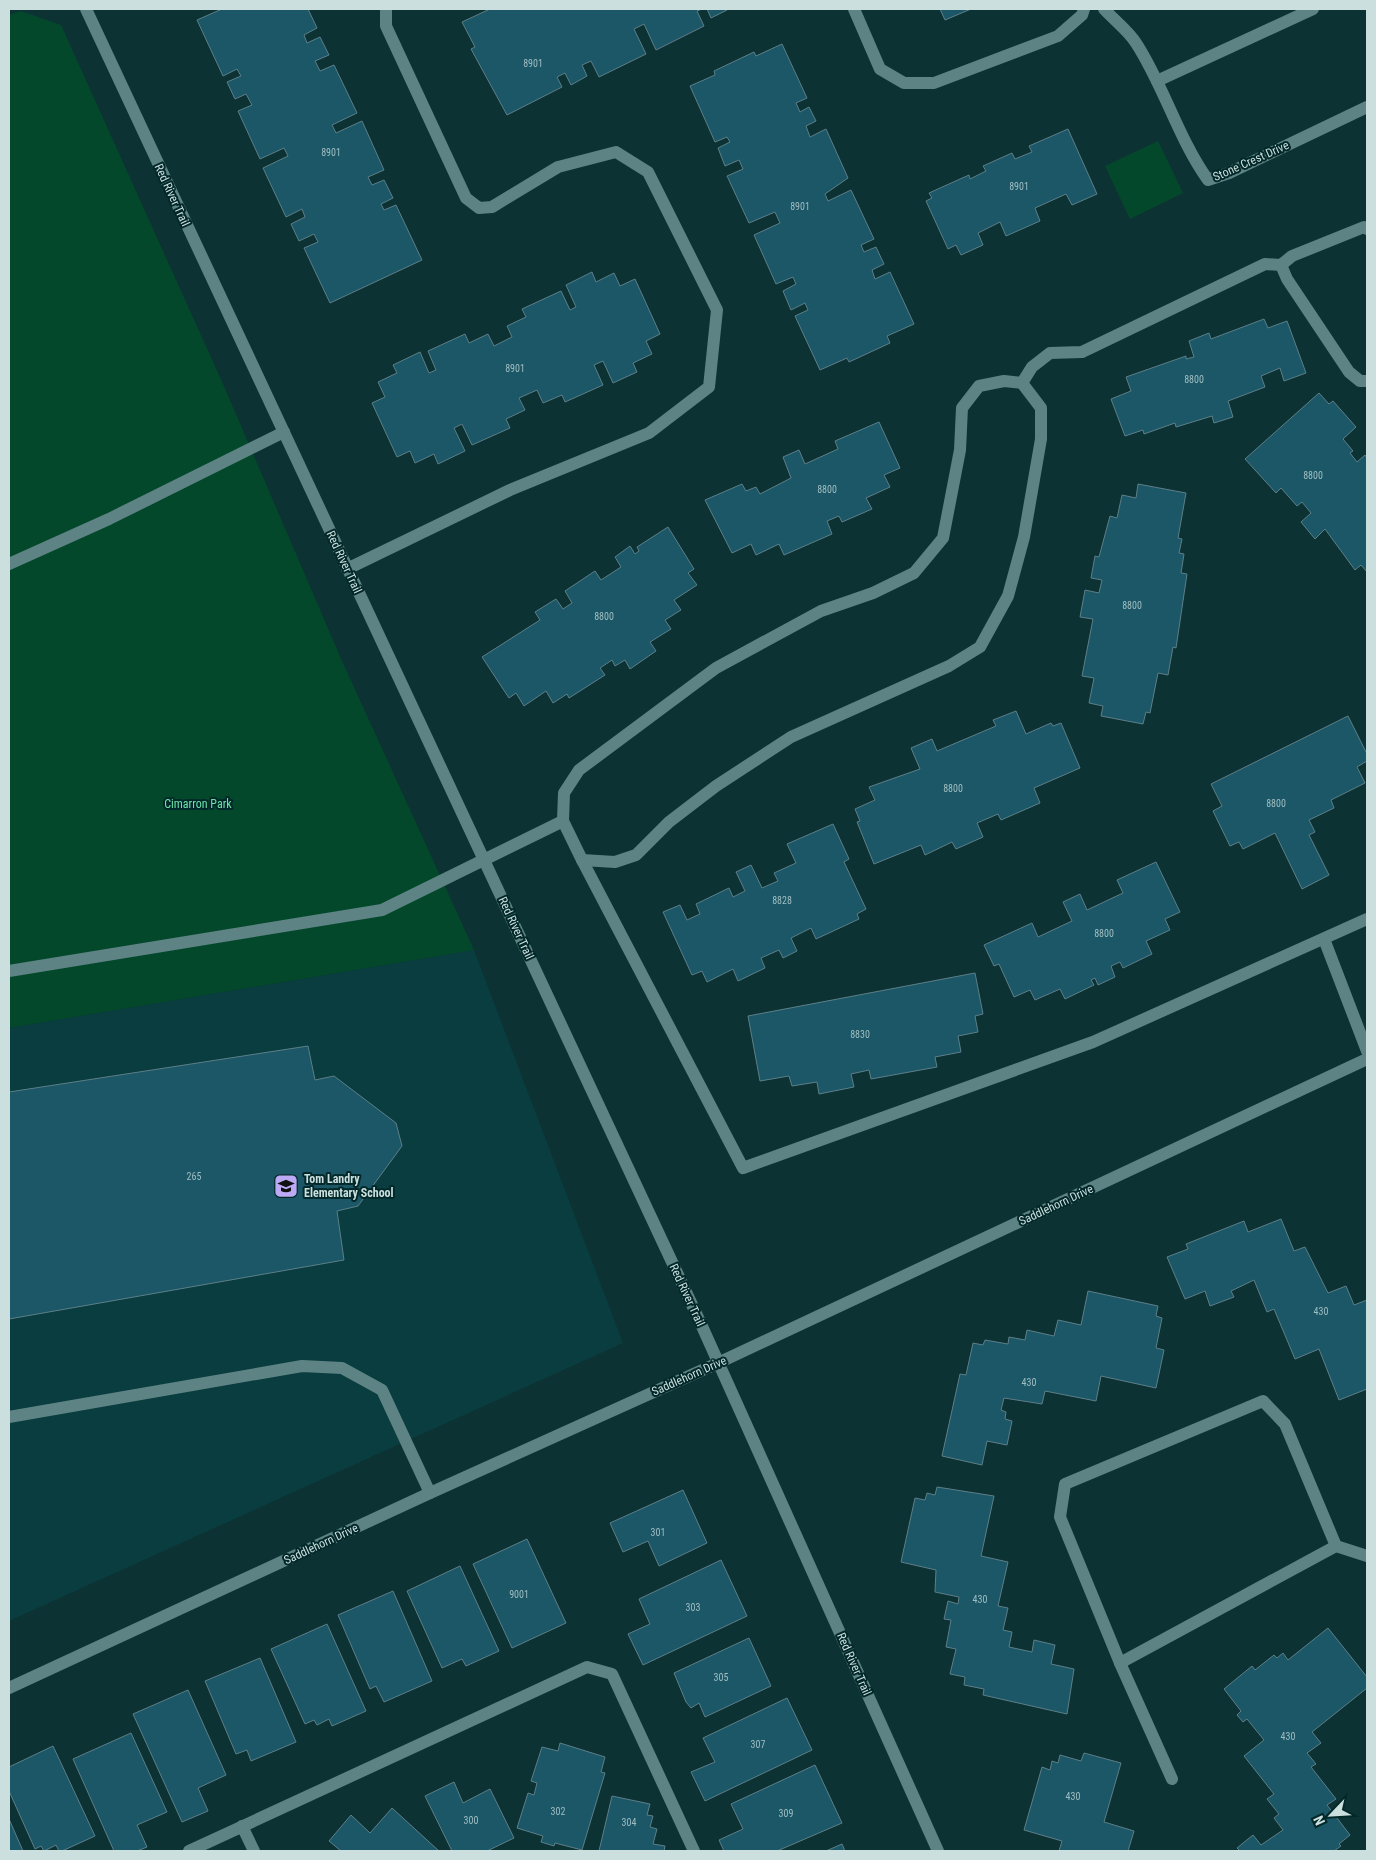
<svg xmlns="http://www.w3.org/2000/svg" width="1376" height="1860" viewBox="0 0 1376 1860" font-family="'Roboto Condensed',sans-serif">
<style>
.built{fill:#093d3f}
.green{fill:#04482c}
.building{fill:#1b5766;stroke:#5d7f89}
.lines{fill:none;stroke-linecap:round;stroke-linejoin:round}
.minor{stroke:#5e8384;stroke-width:12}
.labels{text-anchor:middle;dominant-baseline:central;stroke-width:4;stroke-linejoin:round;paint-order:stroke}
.number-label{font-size:10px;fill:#9fbdc1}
.street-label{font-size:12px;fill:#cbdfdf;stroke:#022829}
.park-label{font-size:12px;fill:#6ee3a7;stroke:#022829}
.poi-label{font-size:12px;font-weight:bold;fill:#cbdfdf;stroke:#022829;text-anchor:start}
</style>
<rect width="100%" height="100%" fill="#0d3233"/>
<polygon class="built" points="474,950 623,1343 9,1621 9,1028"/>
<g class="green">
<polygon points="21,11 61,25 223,384 342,661 474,950 9,1028 9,15"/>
<polygon points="1158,141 1183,193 1130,219 1105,166"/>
</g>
<g class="building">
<polygon points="222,9 308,9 317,28 304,35 307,43 320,37 329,55 315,61 320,71 334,65 357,113 332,125 336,133 362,121 384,170 368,177 372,185 384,180 393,198 381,204 384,210 396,205 422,260 330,303 304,248 318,242 314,234 299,241 291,224 305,217 302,209 286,217 263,168 288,156 284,148 260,159 238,111 252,105 246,94 235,99 227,82 241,76 237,69 223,76 197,20"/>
<polygon points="490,9 702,9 697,11 704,26 656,50 644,24 634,29 646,54 599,77 591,61 582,65 587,76 571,85 565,73 557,77 562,87 507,115 471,49 475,47 462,22"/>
<polygon points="707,9 727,9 727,10 711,18"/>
<polygon points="940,9 971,9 945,20"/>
<polygon points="782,44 807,98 796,103 800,112 809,107 816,121 806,126 810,137 826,129 848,178 825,194 828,201 851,190 874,239 861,245 864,252 876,247 884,264 872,270 875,279 890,272 914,324 887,336 890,343 849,362 847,358 820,370 795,316 808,310 805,303 791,310 783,291 796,284 793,277 776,284 754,235 780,223 775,212 749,223 727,176 743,169 739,160 725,166 718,148 730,142 727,137 715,142 690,86 715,75 714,71 754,52 756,56"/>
<polygon points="1068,129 1097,194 1072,205 1066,194 1035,208 1040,221 1006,236 1000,222 978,233 983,245 961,255 956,245 948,249 926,201 932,198 929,193 969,175 970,179 986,171 983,166 1012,153 1015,159 1032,152 1029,146"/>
<polygon points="592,272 596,282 614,273 620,286 635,279 660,334 646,341 652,354 633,363 637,372 613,383 603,361 594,365 603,385 565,402 562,395 543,403 537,390 519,398 525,410 506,419 510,428 472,445 462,424 454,428 465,451 438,464 434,454 415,463 410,451 397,457 372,403 385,397 378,382 397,373 393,365 420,352 429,373 436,370 428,351 465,334 469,343 488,334 494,346 512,337 507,326 526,317 522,309 561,291 570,310 576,307 566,285"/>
<polygon points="1264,319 1268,328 1287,321 1306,373 1284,381 1280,368 1261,376 1265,387 1228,401 1233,417 1214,423 1212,416 1176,427 1175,423 1144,434 1143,430 1125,436 1111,399 1131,391 1126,377 1186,356 1186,359 1194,357 1189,341 1209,333 1211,339"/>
<polygon points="1319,393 1329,404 1333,401 1356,427 1343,439 1353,451 1350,453 1357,462 1365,455 1367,458 1367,572 1361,565 1355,570 1325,529 1315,539 1301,522 1311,513 1302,502 1297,506 1281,488 1276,493 1245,459"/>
<polygon points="879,422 900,468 884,475 890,487 866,498 872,509 842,522 839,516 827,521 832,534 784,555 779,544 756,555 751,544 732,553 705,500 742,484 746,491 756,487 760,494 791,478 783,457 799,450 805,464 838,449 835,441"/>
<polygon points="1138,484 1186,493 1178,538 1182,539 1179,553 1184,554 1181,573 1187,574 1176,648 1173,647 1168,675 1158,673 1150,713 1146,712 1143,724 1101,716 1103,706 1089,703 1094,678 1082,676 1093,619 1080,617 1085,590 1099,593 1102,580 1091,578 1095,556 1099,557 1110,516 1117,518 1122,495 1136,498"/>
<polygon points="668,527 694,569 688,573 697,585 674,600 681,610 665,620 671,629 650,642 656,651 630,669 625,660 615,666 612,660 600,668 605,675 569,698 567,694 553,703 546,691 524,706 516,693 509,698 482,657 540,620 535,612 556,599 563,609 572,603 565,591 595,571 601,580 621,567 615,557 630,546 635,554 639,551 637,547"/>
<polygon points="1016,711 1026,734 1051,723 1053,726 1061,723 1080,768 1034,788 1040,803 1001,820 998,814 977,823 983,837 956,849 952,842 925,855 921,845 874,864 857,822 860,821 855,809 875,800 869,787 920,769 911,748 932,739 937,751 996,726 993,720"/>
<polygon points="1348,716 1367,754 1367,761 1357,767 1365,783 1331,800 1334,808 1309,820 1315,832 1309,835 1329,875 1302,889 1275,833 1243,849 1239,842 1230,846 1213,811 1222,806 1211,784"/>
<polygon points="833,824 849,859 844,862 866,909 857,914 859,919 816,939 811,928 791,938 797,951 783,958 779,950 761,958 765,968 738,981 733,969 707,982 702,971 692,975 663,912 680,905 687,920 700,914 696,904 729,888 733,897 745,891 736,872 751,865 762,888 778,881 774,873 796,863 787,844"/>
<polygon points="1156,862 1180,912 1165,919 1170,930 1146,941 1152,954 1123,968 1120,962 1111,966 1115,977 1098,985 1095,978 1091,980 1094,985 1065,999 1060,989 1035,1000 1030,990 1014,997 999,964 994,966 984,945 1032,923 1038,937 1072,921 1063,902 1080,894 1087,910 1123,893 1117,880"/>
<polygon points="975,973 983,1014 975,1016 978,1032 958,1036 961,1052 935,1057 937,1067 871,1079 869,1070 851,1074 854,1087 819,1094 817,1082 792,1086 789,1076 760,1081 748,1016"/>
<polygon points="308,1046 315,1080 334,1076 396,1123 402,1146 358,1206 337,1211 344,1260 9,1319 9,1092"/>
<polygon points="1281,1219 1294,1251 1305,1247 1328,1293 1346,1286 1354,1305 1367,1300 1367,1389 1339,1400 1319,1349 1295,1359 1274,1309 1267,1312 1254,1280 1231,1291 1234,1297 1210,1306 1205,1291 1185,1299 1167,1257 1188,1249 1186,1244 1244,1221 1248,1232"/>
<polygon points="1088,1291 1158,1306 1156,1316 1162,1318 1156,1348 1164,1350 1156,1388 1101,1376 1096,1401 1045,1391 1042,1404 1004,1398 1001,1410 1006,1412 1005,1419 1012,1421 1007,1445 987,1441 982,1465 942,1456 960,1374 966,1375 973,1343 983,1345 985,1340 1008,1344 1009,1337 1025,1340 1027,1330 1054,1336 1058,1320 1081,1325"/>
<polygon points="937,1487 994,1496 981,1556 1008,1562 998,1606 1008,1608 1003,1630 1012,1632 1009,1647 1032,1652 1034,1640 1055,1645 1051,1664 1074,1669 1067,1714 983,1695 984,1689 964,1685 965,1677 950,1674 956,1649 946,1647 951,1620 944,1619 948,1601 958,1604 959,1597 935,1592 936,1570 901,1562 915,1498 925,1500 927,1493 935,1495"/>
<polygon points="683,1490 707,1543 659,1566 648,1541 623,1552 610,1523"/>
<polygon points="527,1539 566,1623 512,1648 473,1564"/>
<polygon points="721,1560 747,1616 643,1665 628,1634 650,1624 639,1599"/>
<polygon points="460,1566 499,1651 466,1666 462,1659 442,1668 407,1591"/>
<polygon points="393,1591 432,1681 384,1702 376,1686 370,1689 338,1615"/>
<polygon points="327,1624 366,1711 332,1726 329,1719 317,1725 314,1720 305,1724 271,1649"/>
<polygon points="1328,1628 1367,1677 1367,1688 1312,1732 1321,1743 1307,1753 1316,1764 1311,1767 1336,1799 1327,1805 1350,1835 1339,1844 1341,1846 1334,1851 1240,1851 1237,1848 1253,1835 1261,1845 1283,1830 1274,1818 1279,1814 1267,1799 1274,1794 1244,1756 1264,1740 1247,1719 1243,1722 1237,1715 1241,1711 1224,1689 1252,1666 1255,1670 1274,1655 1277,1658 1283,1653 1288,1660"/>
<polygon points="749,1638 771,1686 705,1717 699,1703 691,1708 686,1702 674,1673"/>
<polygon points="260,1658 296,1742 251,1761 247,1750 236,1754 205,1681"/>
<polygon points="188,1690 226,1775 198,1788 208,1811 182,1822 133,1714"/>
<polygon points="787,1698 812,1750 705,1801 691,1772 715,1762 703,1738"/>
<polygon points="131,1733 167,1812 137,1825 147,1847 137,1851 114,1851 73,1759"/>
<polygon points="560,1743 605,1757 601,1772 605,1773 582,1850 555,1843 554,1846 541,1842 543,1836 517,1828 528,1793 534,1795 537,1783 531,1781 542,1747 558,1751"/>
<polygon points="53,1746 95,1836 62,1851 59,1851 56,1845 44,1851 41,1846 35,1849 9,1791 9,1767"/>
<polygon points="1084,1753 1121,1763 1104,1822 1134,1831 1128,1851 1059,1851 1062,1841 1024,1830 1042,1767 1050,1770 1052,1761 1058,1763 1060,1755 1081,1761"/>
<polygon points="815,1765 842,1823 777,1851 724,1851 719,1840 743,1829 731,1804"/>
<polygon points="454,1782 463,1803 490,1789 514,1838 487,1851 452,1851 425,1796"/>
<polygon points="612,1796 650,1804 647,1815 653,1816 650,1827 657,1829 653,1844 665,1846 664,1851 599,1851"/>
<polygon points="392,1808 439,1851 341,1851 329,1841 351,1815 370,1833"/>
<polygon points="9,1819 23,1851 9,1851"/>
<polygon points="842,1844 845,1851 826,1851"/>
</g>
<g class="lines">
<g class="minor">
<polyline points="86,9 701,1324 938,1851"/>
<polyline points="854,9 880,69 904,83 934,83 1058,36 1082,15 1084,9"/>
<path d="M1104,9c10,11 24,21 32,34 28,43 42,95 72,137l21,-7 138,-66"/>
<polyline points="1157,81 1313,9"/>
<polyline points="1281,265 1287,279 1349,372 1360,381 1367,381"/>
<polygon points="1004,381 1022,383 1041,408 1041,439 1024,537 1008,596 980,647 949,666 791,737 716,786 669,822 636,855 615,862 582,860 563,821 564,793 579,770 716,668 821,611 873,593 914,573 943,538 960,450 962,408 979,386"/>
<polyline points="1022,383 1032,367 1050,353 1082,352 1265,264 1281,265 1292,256 1364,227 1367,229"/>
<polyline points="9,564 109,519 284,432"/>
<polyline points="347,569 510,490 649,433 709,387 717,310 648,172 616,152 558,167 492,207 479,208 466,198 386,26 386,9"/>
<polyline points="582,860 743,1168 1093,1042 1367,919"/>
<polyline points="1324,939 1367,1051"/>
<polyline points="9,971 382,910 563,821"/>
<polyline points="9,1417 302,1366 342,1368 382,1390 430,1493"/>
<polyline points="1120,1663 1336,1546"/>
<polyline points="9,1688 430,1493 718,1363 1367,1059"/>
<polyline points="1172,1779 1120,1663 1060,1517 1065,1484 1263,1401 1285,1424 1336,1546 1367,1556"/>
<polyline points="242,1826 254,1851"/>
<polyline points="189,1851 587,1667 612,1674 694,1851"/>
</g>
</g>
<defs>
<g id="school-square" transform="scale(1.25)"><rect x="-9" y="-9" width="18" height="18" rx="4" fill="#bcaaf6" stroke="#022829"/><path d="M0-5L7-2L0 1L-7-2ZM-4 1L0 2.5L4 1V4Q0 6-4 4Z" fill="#111"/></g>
</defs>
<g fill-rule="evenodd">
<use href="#school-square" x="286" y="1186"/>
</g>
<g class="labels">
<g class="number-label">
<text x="533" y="63">8901</text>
<text x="331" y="152">8901</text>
<text x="1019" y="186">8901</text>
<text x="800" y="206">8901</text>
<text x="515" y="368">8901</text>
<text x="1194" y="379">8800</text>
<text x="1313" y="475">8800</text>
<text x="827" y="489">8800</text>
<text x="1132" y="605">8800</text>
<text x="604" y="616">8800</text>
<text x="953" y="788">8800</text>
<text x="1276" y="803">8800</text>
<text x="782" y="900">8828</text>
<text x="1104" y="933">8800</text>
<text x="860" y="1034">8830</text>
<text x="194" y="1176">265</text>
<text x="1321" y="1311">430</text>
<text x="1029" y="1382">430</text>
<text x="658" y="1532">301</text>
<text x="519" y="1594">9001</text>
<text x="980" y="1599">430</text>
<text x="693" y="1607">303</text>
<text x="721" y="1677">305</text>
<text x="1288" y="1736">430</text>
<text x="758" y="1744">307</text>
<text x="1073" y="1796">430</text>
<text x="558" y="1811">302</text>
<text x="786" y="1813">309</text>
<text x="471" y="1820">300</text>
<text x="629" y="1822">304</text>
</g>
<g class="street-label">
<text transform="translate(1251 161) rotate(-24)">Stone Crest Drive</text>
<text transform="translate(172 195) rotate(65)">Red River Trail</text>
<text transform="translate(344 562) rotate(65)">Red River Trail</text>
<text transform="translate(516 928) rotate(65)">Red River Trail</text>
<text transform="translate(1056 1205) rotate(-25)">Saddlehorn Drive</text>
<text transform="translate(687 1295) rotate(65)">Red River Trail</text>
<text transform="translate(689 1376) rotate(-24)">Saddlehorn Drive</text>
<text transform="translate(321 1544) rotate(-25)">Saddlehorn Drive</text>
<text transform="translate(854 1664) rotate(66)">Red River Trail</text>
</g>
<g class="park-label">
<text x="198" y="804">Cimarron Park</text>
</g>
<g class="poi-label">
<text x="304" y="1179">Tom Landry<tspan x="304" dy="14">Elementary School</tspan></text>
</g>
</g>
<rect width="1376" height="1860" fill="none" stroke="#cbdfdf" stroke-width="20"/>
<g transform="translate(1331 1815) rotate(245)" stroke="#022829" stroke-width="4" paint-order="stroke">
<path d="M0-4L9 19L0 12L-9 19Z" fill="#cbdfdf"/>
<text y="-8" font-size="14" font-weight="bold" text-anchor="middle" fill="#cbdfdf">N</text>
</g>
</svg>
